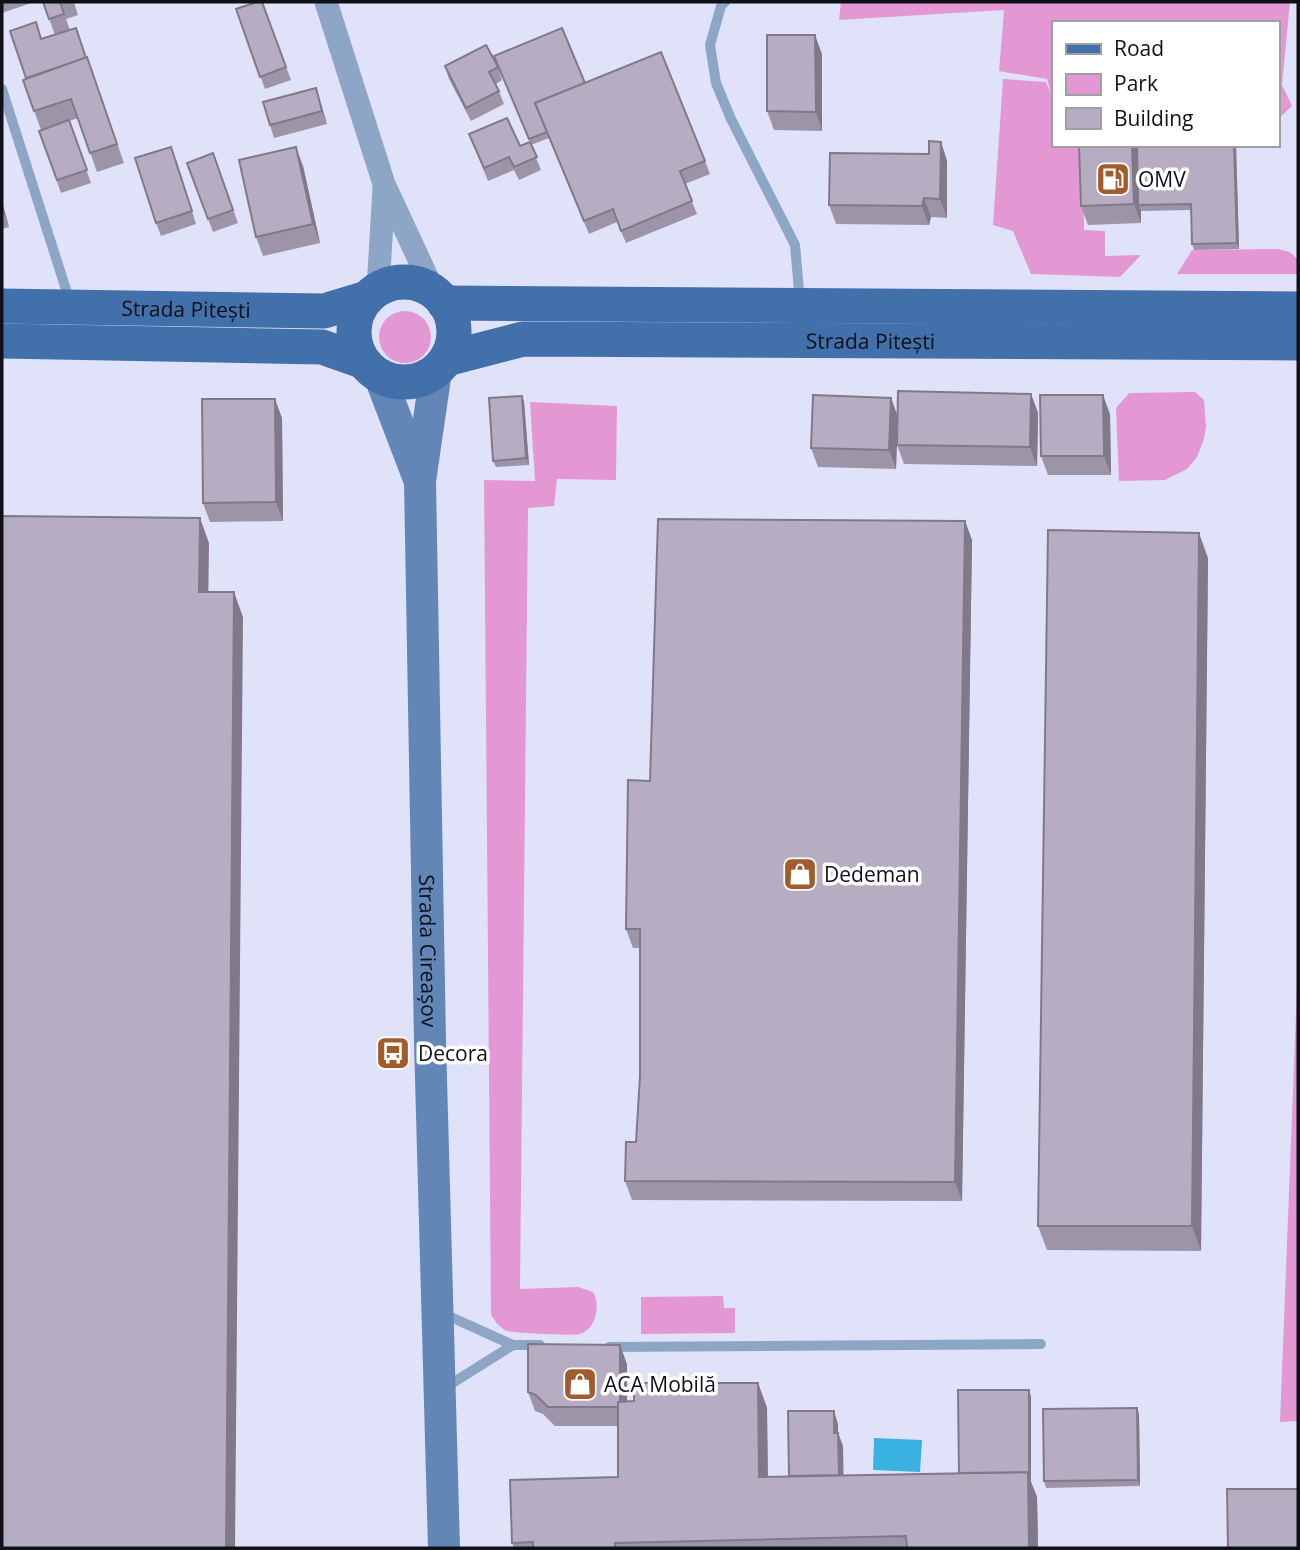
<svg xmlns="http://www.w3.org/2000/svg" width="1300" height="1550" viewBox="0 0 1300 1550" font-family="'Open Sans',sans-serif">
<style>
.green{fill:#e398d4}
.water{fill:#39b1e1}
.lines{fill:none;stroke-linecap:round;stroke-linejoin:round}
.lane{stroke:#8da6c6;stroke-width:10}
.street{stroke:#8da6c6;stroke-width:23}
.secondary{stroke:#6287b6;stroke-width:32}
.primary{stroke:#4270aa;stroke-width:35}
.wall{fill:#9d95a7}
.shaded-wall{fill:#807988}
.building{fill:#b7adc2;stroke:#807988;stroke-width:2}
.labels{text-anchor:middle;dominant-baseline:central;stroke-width:7;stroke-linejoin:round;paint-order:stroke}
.poi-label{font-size:21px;fill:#101018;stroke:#fff;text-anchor:start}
.street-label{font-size:21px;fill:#101018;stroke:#fff}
</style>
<rect width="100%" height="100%" fill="#e0e2f9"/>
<g class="green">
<polygon points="841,2 1290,2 1282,85 1292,106 1277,120 1277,23 1053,23 1053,145 1083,145 1084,230 1105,231 1105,256 1141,255 1120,277 1031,274 1013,231 993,225 1003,79 1046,82 1051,94 1047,79 999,71 1004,10 839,20"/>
<polygon points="1278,249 1290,252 1298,260 1298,274 1177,274 1192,250"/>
<circle cx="405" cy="337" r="26"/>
<polygon points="1195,392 1204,400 1206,427 1204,439 1197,457 1187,469 1165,480 1119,481 1116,408 1129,393"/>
<path d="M530,402l87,4 -1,74 -59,-1 -3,27 -26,2 -8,781 58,-2 15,5c8,13 3,38 -14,42 -5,2 -66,-1 -72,-3 -7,-3 -12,-10 -16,-16l-7,-835 51,1z"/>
<polygon points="1298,962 1298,1421 1280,1422"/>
<polygon points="723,1296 724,1308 735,1308 735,1333 641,1334 641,1297"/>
</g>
<polygon class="water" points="874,1438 922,1440 920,1472 873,1470"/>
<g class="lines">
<g class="lane">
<polyline points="725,2 721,6 710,45 716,83 731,119 795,245 800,302"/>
<polyline points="2,89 70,302"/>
<polyline points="442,1313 513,1345"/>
<polyline points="609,1347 1041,1344"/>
<polyline points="443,1389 513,1345 540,1345"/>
</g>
<g class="street">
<polyline points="326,2 384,184 435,294"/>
<polyline points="378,289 384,188"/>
</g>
<g class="secondary">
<path id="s1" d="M436,371l-16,110 10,561 14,506"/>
<polyline points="380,377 419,479"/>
</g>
<g class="primary">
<circle cx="404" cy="332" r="50"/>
<polyline points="444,303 1298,309"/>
<path id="s2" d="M2,306l322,5 43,-13"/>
<polyline points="2,341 322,347 362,361"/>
<path id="s3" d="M446,359l77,-20 775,4"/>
</g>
</g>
<g class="wall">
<polygon points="2,2 34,2 2,13"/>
<polygon points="43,2 74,2 78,15 66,19 70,30 86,58 94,76 124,163 97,172 78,118 69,121 91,183 61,193 39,131 41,130 23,80 26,78 42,39 55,35"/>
<polygon points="262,2 291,80 265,89 236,9"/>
<polygon points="822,54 822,131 774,130 767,111"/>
<polygon points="494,56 585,83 705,161 710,174 685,184 697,214 626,243 617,222 589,234 549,138 531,145 541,170 519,180 514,170 488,181 469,134 520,146 530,142"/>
<polygon points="445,66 498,67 502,80 496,84 504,104 471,121 449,79"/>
<polygon points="316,88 327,124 274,138 270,125"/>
<polygon points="941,142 947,161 947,218 931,217 929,225 836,224 829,205 929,154"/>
<polygon points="1236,145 1239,249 1194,250 1192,244 1191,210 1141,211 1141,223 1088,225 1081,206"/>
<polygon points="213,153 238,223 213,232 187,163"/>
<polygon points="176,159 196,224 161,236 156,223"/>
<polygon points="303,166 320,243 263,256 256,237"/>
<polygon points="2,202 9,227 2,229"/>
<polygon points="1031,394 1038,413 1037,466 904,464 897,445 897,431 896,469 818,467 811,448 891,398 897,417"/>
<polygon points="522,396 524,402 529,465 496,467 493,461"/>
<polygon points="1110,414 1111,475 1048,475 1041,456"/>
<polygon points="282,418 283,521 210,522 203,503"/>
<polygon points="965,521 972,540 962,1201 632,1200 625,1181 636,1142 640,1076 640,948 633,948 626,929 650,781"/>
<polygon points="1208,558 1201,1251 1047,1250 1038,1226"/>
<polygon points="627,1364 627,1402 634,1401 758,1383 767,1408 768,1477 789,1476 838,1424 838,1433 843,1446 843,1475 959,1473 1031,1396 1031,1482 1037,1497 1038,1548 514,1548 512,1543 618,1477 618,1426 555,1426 543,1414 535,1411 528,1392"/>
<polygon points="1139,1414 1140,1486 1046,1488 1044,1481"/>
</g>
<g class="shaded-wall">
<polygon points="815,35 822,54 822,131 816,112"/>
<polygon points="316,88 320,101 327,124 322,111"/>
<polygon points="941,142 947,161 947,218 940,199"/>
<polygon points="1132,145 1139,145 1138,205 1141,211 1141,223 1134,204"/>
<polygon points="1234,145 1236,145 1239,249 1237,243"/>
<polygon points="296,147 303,166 320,243 313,224"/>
<polygon points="924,198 931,217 929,225 922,206"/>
<polygon points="2,202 9,227 2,208"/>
<polygon points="1031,394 1038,413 1037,466 1030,447"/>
<polygon points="1103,395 1110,414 1111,475 1104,456"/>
<polygon points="522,396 524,402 529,465 526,458"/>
<polygon points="891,398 898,417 896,469 889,450"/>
<polygon points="275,399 282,418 283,521 276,502"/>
<polygon points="200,518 209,543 208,616 199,592"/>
<polygon points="965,521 972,540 962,1201 955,1182"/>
<polygon points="1199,533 1208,558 1201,1251 1192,1226"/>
<polygon points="234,592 243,617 235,1548 226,1548"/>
<polygon points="620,1345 627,1364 627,1427 620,1408"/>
<polygon points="758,1383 767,1408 768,1501 759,1477"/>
<polygon points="1029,1390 1031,1396 1031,1482 1037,1497 1038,1548 1029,1548"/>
<polygon points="1137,1408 1139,1414 1140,1486 1138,1480"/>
<polygon points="834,1411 838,1424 838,1446 834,1433"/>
<polygon points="838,1433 843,1446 844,1496 839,1484"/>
</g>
<g class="building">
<polygon points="43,2 60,2 64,14 49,19"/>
<polygon points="257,2 262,2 286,67 260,77 236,9"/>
<polygon points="36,22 41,39 76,28 86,58 26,78 10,31"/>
<polygon points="562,28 585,83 535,103 547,132 529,139 494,56"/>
<polygon points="767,35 815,35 816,112 767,111"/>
<polygon points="486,45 498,67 489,72 499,91 466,108 445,66"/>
<polygon points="661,52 705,161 680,171 692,201 621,231 613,209 584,221 535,103"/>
<polygon points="87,57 117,144 90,153 71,99 34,111 23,80"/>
<polygon points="316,88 322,111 270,125 263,102"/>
<polygon points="507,118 520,146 530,142 537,157 514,167 509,157 484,168 469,134"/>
<polygon points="69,120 87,170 57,180 39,131"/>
<polygon points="929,141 941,142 940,199 924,198 922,206 829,205 830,153 929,154"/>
<polygon points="1079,145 1132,145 1134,204 1081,206"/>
<polygon points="1137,145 1234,145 1237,243 1192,244 1191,204 1138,205"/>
<polygon points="171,147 192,211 156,223 135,158"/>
<polygon points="296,147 313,224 256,237 239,160"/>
<polygon points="213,153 233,210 208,219 187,163"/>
<polygon points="898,391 1031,394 1030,447 897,445"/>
<polygon points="813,395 891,398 889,450 811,448"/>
<polygon points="1040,395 1103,395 1104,456 1041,456"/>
<polygon points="522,396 526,458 493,461 489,398"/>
<polygon points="202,399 275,399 276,502 203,503"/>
<polygon points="2,516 200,518 199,592 234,592 226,1548 2,1548"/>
<polygon points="658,519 965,521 955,1182 625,1181 626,1142 636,1142 640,1076 640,929 626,929 628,780 650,781"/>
<polygon points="1048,530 1199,533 1192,1226 1038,1226"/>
<polygon points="528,1344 620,1345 620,1402 618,1402 618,1407 548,1407 536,1395 528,1392"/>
<polygon points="634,1383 758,1383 759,1477 1028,1472 1029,1548 907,1548 906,1536 615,1543 615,1548 533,1548 533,1542 512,1543 510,1480 618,1477 618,1402 634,1401"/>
<polygon points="958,1390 1029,1390 1029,1475 1028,1472 959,1473"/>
<polygon points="1137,1408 1138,1480 1044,1481 1043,1409"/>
<polygon points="788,1411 834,1411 834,1433 838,1433 839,1475 789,1476"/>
<polygon points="1227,1489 1298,1489 1298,1548 1228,1548"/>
</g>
<defs>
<g id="fuel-square" transform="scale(1.75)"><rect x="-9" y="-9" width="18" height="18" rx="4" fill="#a05c2d" stroke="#fff"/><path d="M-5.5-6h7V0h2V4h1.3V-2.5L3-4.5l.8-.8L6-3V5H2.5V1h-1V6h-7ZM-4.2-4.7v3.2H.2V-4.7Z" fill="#fff"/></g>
<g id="shop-square" transform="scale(1.75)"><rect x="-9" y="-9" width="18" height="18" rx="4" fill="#a05c2d" stroke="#fff"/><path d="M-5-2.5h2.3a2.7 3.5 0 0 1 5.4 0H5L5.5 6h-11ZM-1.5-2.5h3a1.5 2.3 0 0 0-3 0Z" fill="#fff"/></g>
<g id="bus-square" transform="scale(1.75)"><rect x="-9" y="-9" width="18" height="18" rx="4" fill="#a05c2d" stroke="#fff"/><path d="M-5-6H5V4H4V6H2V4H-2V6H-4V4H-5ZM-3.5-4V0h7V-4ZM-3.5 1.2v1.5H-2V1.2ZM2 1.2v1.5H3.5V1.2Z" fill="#fff"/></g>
</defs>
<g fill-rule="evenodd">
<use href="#fuel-square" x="1113" y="179"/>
<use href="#shop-square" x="800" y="874"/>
<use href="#bus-square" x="393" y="1053"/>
<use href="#shop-square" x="580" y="1384"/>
</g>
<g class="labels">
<g class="poi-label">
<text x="1138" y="179">OMV</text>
<text x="824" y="874">Dedeman</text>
<text x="418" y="1053">Decora</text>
<text x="604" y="1384">ACA Mobilă</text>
</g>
<g class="street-label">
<text stroke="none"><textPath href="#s2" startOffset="184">Strada Pitești</textPath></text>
<text stroke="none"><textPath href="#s3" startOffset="427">Strada Pitești</textPath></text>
<text stroke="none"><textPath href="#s1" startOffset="581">Strada Cireașov</textPath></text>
</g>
</g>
<rect width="1300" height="1550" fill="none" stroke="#101018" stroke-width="7"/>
<rect x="1052" y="21" width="228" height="126" fill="#ffffff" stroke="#9f9fa3" stroke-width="2"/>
<rect x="1066" y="44" width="35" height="10" fill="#4270aa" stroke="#9f9fa3" stroke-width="2"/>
<text x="1114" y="56" font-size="21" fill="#101018">Road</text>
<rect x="1066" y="74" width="35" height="21" fill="#e398d4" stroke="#9f9fa3" stroke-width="2"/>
<text x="1114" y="91" font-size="21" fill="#101018">Park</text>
<rect x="1066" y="108" width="35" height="21" fill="#b7adc2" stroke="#9f9fa3" stroke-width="2"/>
<text x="1114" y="126" font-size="21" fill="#101018">Building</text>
</svg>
